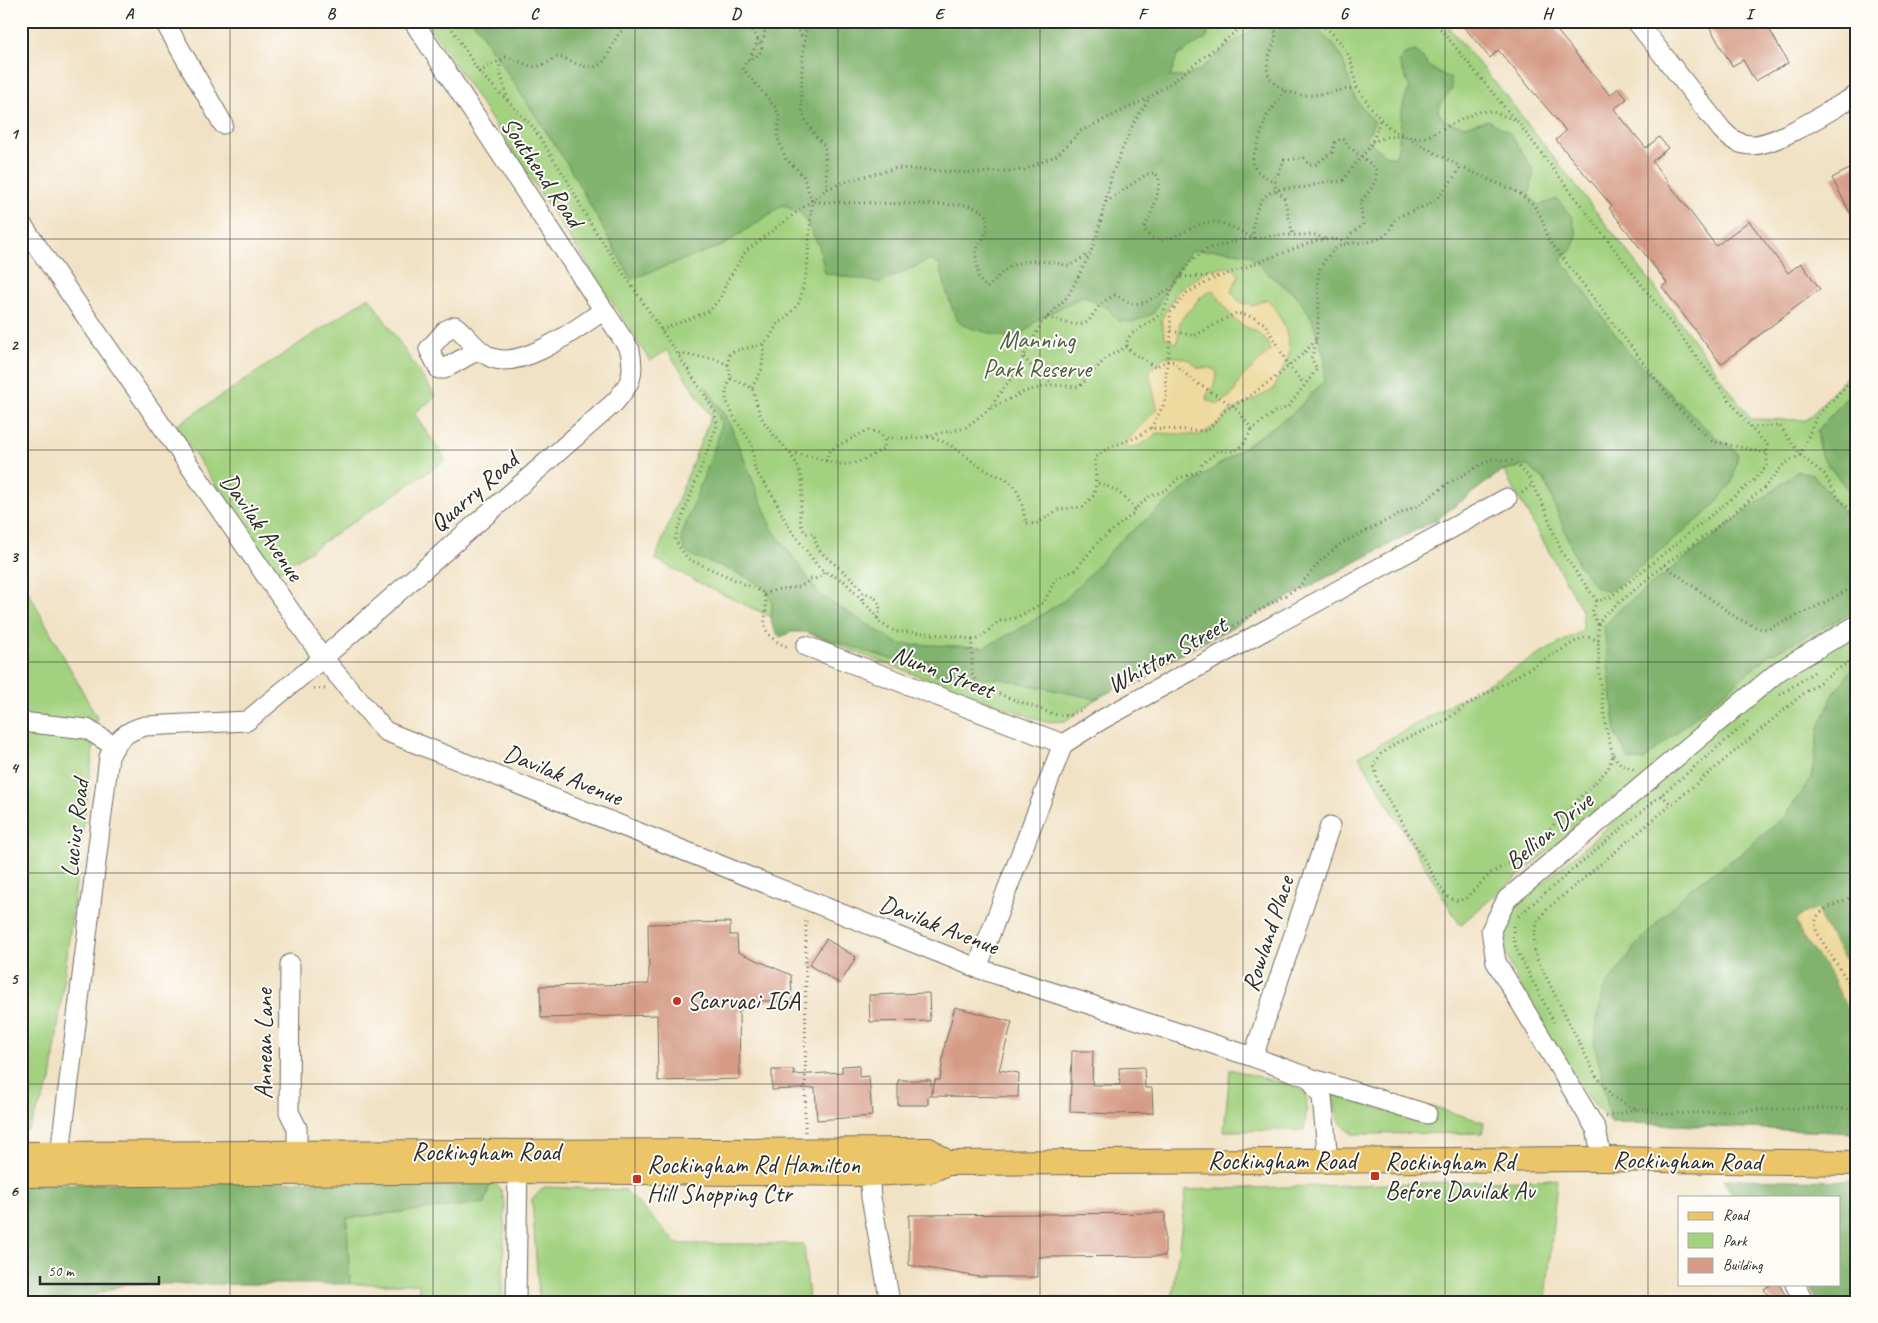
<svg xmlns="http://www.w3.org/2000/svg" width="1878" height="1323" viewBox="0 0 1878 1323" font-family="Caveat,sans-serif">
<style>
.green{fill:#a2d17f;stroke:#667e55}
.forest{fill:#81b36e;stroke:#566f4c}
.sand{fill:#eeda9e;stroke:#8c8264}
.building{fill:#d59b86}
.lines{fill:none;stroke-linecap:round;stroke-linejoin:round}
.minor-casing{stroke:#706b61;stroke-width:21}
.major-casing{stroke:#706b61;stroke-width:26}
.path{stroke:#706b61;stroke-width:3;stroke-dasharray:1 4;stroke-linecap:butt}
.minor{stroke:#fff;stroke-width:19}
.major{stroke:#edc569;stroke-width:24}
.grid{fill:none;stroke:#2b2b2b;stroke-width:1;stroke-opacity:0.55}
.poi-dot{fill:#c8321e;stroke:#fdfcf7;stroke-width:2}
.labels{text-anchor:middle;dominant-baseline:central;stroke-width:4;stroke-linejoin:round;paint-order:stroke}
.street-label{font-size:25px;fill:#2b2b2b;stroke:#fdfcf7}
.park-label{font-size:25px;fill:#4f5d44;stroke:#fdfcf7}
.poi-label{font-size:25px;fill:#2b2b2b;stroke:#fdfcf7;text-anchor:start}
.neatline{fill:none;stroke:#2b2b2b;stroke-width:2}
.grid-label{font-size:16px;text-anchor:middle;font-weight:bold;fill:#2b2b2b}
</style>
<rect width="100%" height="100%" fill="#fdfcf7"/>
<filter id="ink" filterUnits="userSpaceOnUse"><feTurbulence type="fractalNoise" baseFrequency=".02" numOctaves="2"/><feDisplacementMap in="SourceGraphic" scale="10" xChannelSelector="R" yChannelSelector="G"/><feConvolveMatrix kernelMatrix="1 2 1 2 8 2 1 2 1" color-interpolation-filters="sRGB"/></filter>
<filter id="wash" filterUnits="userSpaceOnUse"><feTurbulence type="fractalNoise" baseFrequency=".0096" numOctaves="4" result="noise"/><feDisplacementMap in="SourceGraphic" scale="20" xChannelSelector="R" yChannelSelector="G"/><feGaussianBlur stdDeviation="1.12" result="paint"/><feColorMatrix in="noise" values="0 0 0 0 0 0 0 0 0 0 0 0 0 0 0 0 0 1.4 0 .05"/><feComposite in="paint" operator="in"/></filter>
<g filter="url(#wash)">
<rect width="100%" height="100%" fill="#f1e2c5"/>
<g class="green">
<path d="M426,21h1017l59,70 149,191 100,137 56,1 50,-55v768l-246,-11c-28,-23 -101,-141 -107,-177 -2,-14 1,-24 8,-36l109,-93 -8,-19 -153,128 -101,-169 224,-126 -1,-20 -79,-140 -66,49 -341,180 -31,22 -20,1c-132,-48 -267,-94 -390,-163l56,-143 -44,-66 -17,11 -70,-108z"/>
<polygon points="369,297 436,397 414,413 446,460 275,574 176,426"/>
<polygon points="21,578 97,718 51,1081 28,1130 21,1131"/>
<polygon points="1230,1069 1297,1087 1305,1092 1307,1102 1304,1130 1224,1131"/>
<path d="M1333,1094l95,30 4,-17 52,15 -2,11 -129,1c-17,-10 -17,-22 -20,-40z"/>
<polygon points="491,1179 501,1190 505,1204 502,1302 419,1302 419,1284 350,1284 346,1218 485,1203"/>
<polygon points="1557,1179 1546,1302 1172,1302 1186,1190"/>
<polygon points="544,1187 625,1190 678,1244 804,1244 809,1300 831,1302 539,1302 532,1199"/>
<polygon points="899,1298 1076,1298 1136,1302 900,1302"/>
</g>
<g class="forest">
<path d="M473,21h738l-4,16 -30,19 -7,21c6,0 16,0 22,-3 13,-6 25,-20 36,-28 37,-27 75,-40 108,2 11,14 11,33 19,49 4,9 13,17 20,24l-9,17 19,17 10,3c8,-23 2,-49 15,-70l-11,-26 5,-8 12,-3 15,17 19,10 2,11 -11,14 -3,8 7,10 19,5 24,-6 21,12 25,39 -5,25 10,9 18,-6 15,18 5,19 -6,15 -10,8 67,93 85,83 22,15 3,5 -6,28 -21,26 -94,77 -10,6 -12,-6 -17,-22 -34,-85 -17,-13 -24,4 -66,49 -341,180 -95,-20 -61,-4 -134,-43h-15l-10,5c-22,-16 4,-35 -21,-52 -16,-10 -35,-17 -53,-24 -5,-2 -13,-3 -18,-7 -5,-3 -7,-11 -8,-17l37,-99 3,-15 -16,-38 23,35 44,108 48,67 79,49 85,3 36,-18 46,-30 54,-58 61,-50 112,-78 31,-32 1,-21 -13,-41 -15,-23 -28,-21 -20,-21 -30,-4 -28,1 -21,31 -17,32 -21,8 -14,-1 -10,-13 -25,-12 -46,24 -20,20c-13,-4 -50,-11 -57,-17 -8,-6 -17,-47 -21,-59l-10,-4 -49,23 -55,-10 -6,-27 -17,-32 -19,-9 -59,40 -93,34 -63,-114z"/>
<polygon points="1857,386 1857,502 1821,456 1817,431"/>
<polygon points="1798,471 1813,474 1857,529 1857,610 1769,655 1644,760 1629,760 1616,735 1604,626 1620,609"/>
<polygon points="1857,662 1857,1133 1611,1122 1594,1041 1602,992 1638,943 1688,890 1738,856 1784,817 1811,778 1819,727 1833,695"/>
<polygon points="491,1179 485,1203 347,1218 350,1284 125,1284 76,1302 21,1302 21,1184"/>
<polygon points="1724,1179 1857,1181 1857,1302 1817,1302 1808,1284 1839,1284 1839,1197 1734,1197"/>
</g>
<g class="sand">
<path d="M1231,267l8,8 -8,17 9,10 12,4 14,-7 8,8 11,20 5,25 -17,38 -44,22 -9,11 -20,12 -43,-2c-10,8 -20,18 -34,12l34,-37 -8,-37 15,-14c15,0 24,-1 34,11h14l5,5 -3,12 -8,11 2,5 11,3 15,-11 6,-14 30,-28c-6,-24 -22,-19 -36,-32 -8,-8 -14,-21 -21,-29l-12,7 -21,24 -3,23 -12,-7 -4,-17 16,-28 32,-23z"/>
<path d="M1817,908l4,12 36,60v37h-4c-9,-11 -13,-25 -20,-38 -10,-20 -31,-36 -37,-58l7,-7z"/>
</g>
<g id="blocks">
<g class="building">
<polygon points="1459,21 1549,21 1610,95 1618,88 1627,99 1614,109 1646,148 1659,137 1668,148 1652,161 1716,246 1749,221 1788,273 1801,263 1820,289 1721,364 1662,287 1667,283 1609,208 1612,206 1556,140 1566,131 1498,50 1490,58"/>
<polygon points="1706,21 1765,21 1788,63 1755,81 1743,60 1732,66"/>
<polygon points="1857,165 1857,226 1832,178"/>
<polygon points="730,922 730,935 737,935 738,952 791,975 792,1001 753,1001 739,1012 740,1079 658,1081 657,1015 541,1018 540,986 649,984 648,924"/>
<polygon points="826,939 856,957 840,984 809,965"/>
<polygon points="929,993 930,1021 870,1022 869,995"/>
<polygon points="955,1007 1012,1022 999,1070 1019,1073 1018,1097 931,1096 935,1080 940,1080 945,1043"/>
<polygon points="1072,1051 1093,1051 1092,1085 1120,1085 1119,1068 1144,1067 1145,1088 1152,1088 1153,1113 1115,1114 1070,1112"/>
<polygon points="859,1065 859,1077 869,1076 872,1116 817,1120 815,1088 772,1090 772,1070 794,1070 794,1075 842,1072 842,1066"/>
<polygon points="898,1080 931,1080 931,1096 928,1096 928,1105 898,1105"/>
<polygon points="1165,1213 1165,1256 1038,1257 1038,1277 979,1277 909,1265 909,1215"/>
<polygon points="1772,1284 1779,1284 1789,1302 1772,1302 1764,1289"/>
</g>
</g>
</g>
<g filter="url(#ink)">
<use href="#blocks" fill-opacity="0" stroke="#706b61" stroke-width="1"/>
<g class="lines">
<g class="minor-casing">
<g id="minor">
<polyline points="164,21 223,124"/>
<path d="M1636,21l86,109c8,9 18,15 30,15 26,0 81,-37 105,-50"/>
<polyline points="21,223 323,658 385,731 977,968 1253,1057 1310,1078 1322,1097 1328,1161"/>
<path d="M478,350l-34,19h-5l-10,-20 17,-19 9,-4c13,10 20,24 35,31 31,15 89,-30 114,-47"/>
<polyline points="806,646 1063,744"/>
<polyline points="21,722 87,729 114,746"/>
<polyline points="290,964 289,1112 297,1128 297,1151"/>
<polyline points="977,968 1063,744 1101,720 1507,498"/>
<polyline points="1253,1057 1330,826"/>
<polyline points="1310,1078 1427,1114"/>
<path d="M60,1154l49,-397c8,-18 17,-26 36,-31l102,-5 76,-63 292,-256c16,-19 20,-26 15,-52l-217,-329"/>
<polyline points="1602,1159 1596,1129 1496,962 1491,930 1507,899 1779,671 1857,625"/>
<polyline points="868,1160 871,1197 890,1302"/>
<polyline points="1795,1284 1804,1302"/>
<polyline points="516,1302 518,1158"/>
</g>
</g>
<g class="major-casing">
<g id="major">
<polyline points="21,1154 929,1150 947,1163"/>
<polyline points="21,1175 518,1171 869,1174 929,1171 947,1163 1602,1159 1857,1163"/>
</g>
</g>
<g class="path">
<path d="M447,21l32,51 54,55 34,53 23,43 112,168 13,21 2,14 -40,105 -2,9 13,19 73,32c14,18 -8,34 15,50 5,3 9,5 14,6"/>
<path d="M729,21c19,2 27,10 33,28l-3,6 -13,6 -3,8 32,38 5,11 -3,19 9,22 17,16 9,27 -5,67 -8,34 -14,16 -7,4 -8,14 -6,7 -2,25 -10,19"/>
<polyline points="797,21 799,33 804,39"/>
<path d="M1264,21l12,11c0,14 -12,26 -8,41 1,6 6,11 11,14 29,17 48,3 78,1"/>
<path d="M1317,21c13,9 27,23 33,38 4,8 3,18 6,26 3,7 9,14 13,20 15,19 31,38 57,32l51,-25 13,-1 26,9 234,307 30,-1 20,29 24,19 16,26 17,16"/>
<polyline points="1434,21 1515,120"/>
<path d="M750,28l11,-4c6,7 3,13 0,20"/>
<polyline points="750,59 758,40"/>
<polyline points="502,61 499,68 508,100"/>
<path d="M479,72l27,-15c23,6 26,18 50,0 12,0 22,10 34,10 20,1 20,-27 32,-36 5,-5 14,-7 21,-10"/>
<path d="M1285,91l-18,25 -15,45c2,12 14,16 23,21l1,8 8,7 9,38"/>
<polyline points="1408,138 1461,167 1519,193 1534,205 1542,219 1548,239 1679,409 1712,441 1767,453"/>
<polyline points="1372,142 1386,137 1402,136"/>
<path d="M827,189l-2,-43c-9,-9 -19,-21 -22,-33 -4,-13 0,-68 3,-82l9,-7 12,-3"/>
<path d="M814,202l153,3 14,5 6,6v16l-11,18v10l3,19 8,9c7,-5 11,-12 17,-17 18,-15 45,-10 65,-5l20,-12"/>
<path d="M1106,202l41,-28 8,-1 4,4c0,20 -6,33 -15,51 13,29 45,-4 65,-6 15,-1 31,9 44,16"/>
<path d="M1253,238c0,-17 3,-41 21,-47 9,-4 22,-2 32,-4 5,-1 10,-3 15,-4 8,-2 15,0 23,-3 6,-13 16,-20 24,-31 6,-9 9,-19 12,-30"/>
<polyline points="1181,277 1219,276"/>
<path d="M1047,317c58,20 32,-5 68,-22l16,9 13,-1 28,-16"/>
<polyline points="661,330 709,311 720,299 726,283 746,251 827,189 853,179 897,168 972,173 1024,170 1057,155 1081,131 1150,97 1175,80 1249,21"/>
<polyline points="1171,331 1194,336 1236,313 1253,317 1265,324 1289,366 1304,384"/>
<path d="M679,354l37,5 12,6 3,13 -5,12v10l8,17 18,27 3,26 18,26 15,30 32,43 24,12 31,33 4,8 17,10c11,-1 65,4 76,8v34l8,13 73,27 16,2 15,-7"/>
<polyline points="1024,357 1034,370 1052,384"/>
<polyline points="728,365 729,355 734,351 764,344"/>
<path d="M731,378l21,10c4,11 6,25 12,34 14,21 29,28 37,54 6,20 -8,38 4,57l9,1c1,4 1,9 3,12 11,18 36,27 46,47 14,2 21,12 14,25"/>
<polyline points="991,408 1026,391 1052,385 1079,387 1107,357 1128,346"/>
<path d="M1151,428l12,-22 4,-13 -2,-14 6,-44 -1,-22 17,-20 24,-13 104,-39 19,-2 12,3 5,-8 12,-9 -3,-22c8,-11 19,-20 16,-35l-28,-22 -3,-6 -5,-1 -5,4 -3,9 -16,12 -7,1 -5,-7 -20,2 -6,14 -7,5"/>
<path d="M1252,429c-6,-8 -13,-18 -21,-24 -21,-16 -40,-21 -56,-43l-8,-1 -12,6 -25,-16 -4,-8 4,-8 33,-22 10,-26 18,-26 16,-12 32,-9 43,-5h33l10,4"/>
<path d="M928,437c26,5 35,20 56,32 8,5 21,8 28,15 9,8 11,27 14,39l10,1 23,-15 24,-2 11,-12 2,-12"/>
<path d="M791,453c44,5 49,25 93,-5l1,-10h34l46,-10 23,-18 26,-36 27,-50 27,-28 22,-42 7,-19 15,-61 21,-50 17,-27"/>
<polyline points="826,461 830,450 868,430 878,432 885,438"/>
<polyline points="1522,493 1533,484"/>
<path d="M1135,509c-12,-14 -20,-22 -39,-26l-1,-25 13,-10 29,-11 14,-9 56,3 17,-20 23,-13 34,-25 26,-23 10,-12"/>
<polyline points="1664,565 1737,618 1758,628 1768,629 1812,609 1857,585"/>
<polyline points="863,593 864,605"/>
<path d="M764,595c14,-10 35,-2 46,-16h5l8,-4 1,-4"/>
<polyline points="1597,601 1592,612 1598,625"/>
<path d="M972,640l7,-1 20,-18 17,-3 28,-16 11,-22 20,-10 24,-29 35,-28 1,-4 14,-12 19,-8 9,-10 23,-8 2,-7 16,-13h16l9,-6 9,-16 23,-17 13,-5 29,-38 -6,-11c7,-17 7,-37 8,-56 0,-13 -4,-25 3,-37 20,-34 36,-14 62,-29 6,-3 7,-13 13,-18 9,-6 19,-8 28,-12 14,-6 28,-27 36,-39"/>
<polyline points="1599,641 1588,637 1580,639 1465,706 1444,722 1398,742 1381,754 1374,765 1378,782 1443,892 1449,898 1458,901 1466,898 1491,873 1521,857 1543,836 1608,769 1613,755 1606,728 1599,674 1598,625 1603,616 1664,565 1713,530 1765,487 1784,464 1800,455 1817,416 1857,374"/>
<polyline points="1203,643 1298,588 1321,560 1342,543 1420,504 1449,483 1491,459 1513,461 1528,476 1544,507 1561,551 1597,601 1609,598 1751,483 1767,466 1767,445 1750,427"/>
<polyline points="1857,656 1803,694 1547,909 1538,921 1534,935 1534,948 1537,959 1595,1074 1612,1096 1623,1103 1637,1109 1668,1114 1801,1108 1857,1109"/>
<polyline points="314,688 327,689"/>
<polyline points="1120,688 1174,659"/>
<polyline points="1780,695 1814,672"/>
<polyline points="1613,755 1621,765 1636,770"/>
<polyline points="1661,795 1671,804"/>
<path d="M1857,893c-16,13 -49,13 -40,40l40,63"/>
<polyline points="1518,916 1750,720"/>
<polyline points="1513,926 1514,942 1518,953 1554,1022"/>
<polyline points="1606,1117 1636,1109"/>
<polyline points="805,1132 806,918"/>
</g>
<use href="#minor" class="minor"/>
<use href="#major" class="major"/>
</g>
</g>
<path class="grid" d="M230,21v1281M433,21v1281M635,21v1281M838,21v1281M1040,21v1281M1243,21v1281M1445,21v1281M1648,21v1281M21,239h1836M21,450h1836M21,662h1836M21,873h1836M21,1084h1836"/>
<g class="poi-dot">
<circle cx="677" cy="1001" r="5"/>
<rect x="1370" y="1171" width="10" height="10" rx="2.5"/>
<rect x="632" y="1174" width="10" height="10" rx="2.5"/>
</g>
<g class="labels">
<g class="street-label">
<text transform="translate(542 172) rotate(56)">Southend Road</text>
<text transform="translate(474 492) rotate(-41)">Quarry Road</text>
<text transform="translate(262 527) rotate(55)">Davilak Avenue</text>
<text transform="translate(1167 655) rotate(-29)">Whitton Street</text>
<text transform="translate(943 672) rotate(21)">Nunn Street</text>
<text transform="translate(563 775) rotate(22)">Davilak Avenue</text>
<text transform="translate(75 828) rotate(-83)">Lucius Road</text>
<text transform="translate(1549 831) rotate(-40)">Bellion Drive</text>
<text transform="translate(939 925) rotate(21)">Davilak Avenue</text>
<text transform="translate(1268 934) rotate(-72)">Rowland Place</text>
<text transform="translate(264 1044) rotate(-90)">Annean Lane</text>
<text x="486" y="1152">Rockingham Road</text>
<text x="1282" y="1161">Rockingham Road</text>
<text transform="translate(1687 1161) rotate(1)">Rockingham Road</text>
</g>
<g class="park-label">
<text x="1037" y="340">Manning<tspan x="1037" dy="29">Park Reserve</tspan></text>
</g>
<g class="poi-label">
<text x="687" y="1001">Scarvaci IGA</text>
<text x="1385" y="1162">Rockingham Rd<tspan x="1385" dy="29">Before Davilak Av</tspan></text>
<text x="647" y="1165">Rockingham Rd Hamilton<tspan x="647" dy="29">Hill Shopping Ctr</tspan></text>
</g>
</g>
<rect width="1878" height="1323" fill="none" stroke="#fdfcf7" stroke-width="55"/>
<rect x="1678" y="1196" width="162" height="90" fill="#fdfcf7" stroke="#a9a8a5"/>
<rect x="1688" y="1212" width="25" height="8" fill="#edc569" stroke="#a9a8a5"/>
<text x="1723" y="1220" font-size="15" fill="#2b2b2b">Road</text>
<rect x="1688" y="1233" width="25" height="15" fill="#a2d17f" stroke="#a9a8a5"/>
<text x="1723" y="1246" font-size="15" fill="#2b2b2b">Park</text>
<rect x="1688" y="1258" width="25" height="15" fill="#d59b86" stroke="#a9a8a5"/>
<text x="1723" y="1270" font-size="15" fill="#2b2b2b">Building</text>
<path d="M40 1276v8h119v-8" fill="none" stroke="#2b2b2b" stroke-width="2.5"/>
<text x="48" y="1276" font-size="15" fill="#2b2b2b" stroke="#fdfcf7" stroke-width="4" paint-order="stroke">50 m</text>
<rect x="28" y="28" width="1822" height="1268" class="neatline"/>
<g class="grid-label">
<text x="129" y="19">A</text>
<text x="331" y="19">B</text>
<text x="534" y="19">C</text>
<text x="736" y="19">D</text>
<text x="939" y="19">E</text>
<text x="1142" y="19">F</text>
<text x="1344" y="19">G</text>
<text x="1547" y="19">H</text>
<text x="1749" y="19">I</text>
<text x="14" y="139">1</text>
<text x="14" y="350">2</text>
<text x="14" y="562">3</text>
<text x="14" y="773">4</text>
<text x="14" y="984">5</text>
<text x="14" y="1196">6</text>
</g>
</svg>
